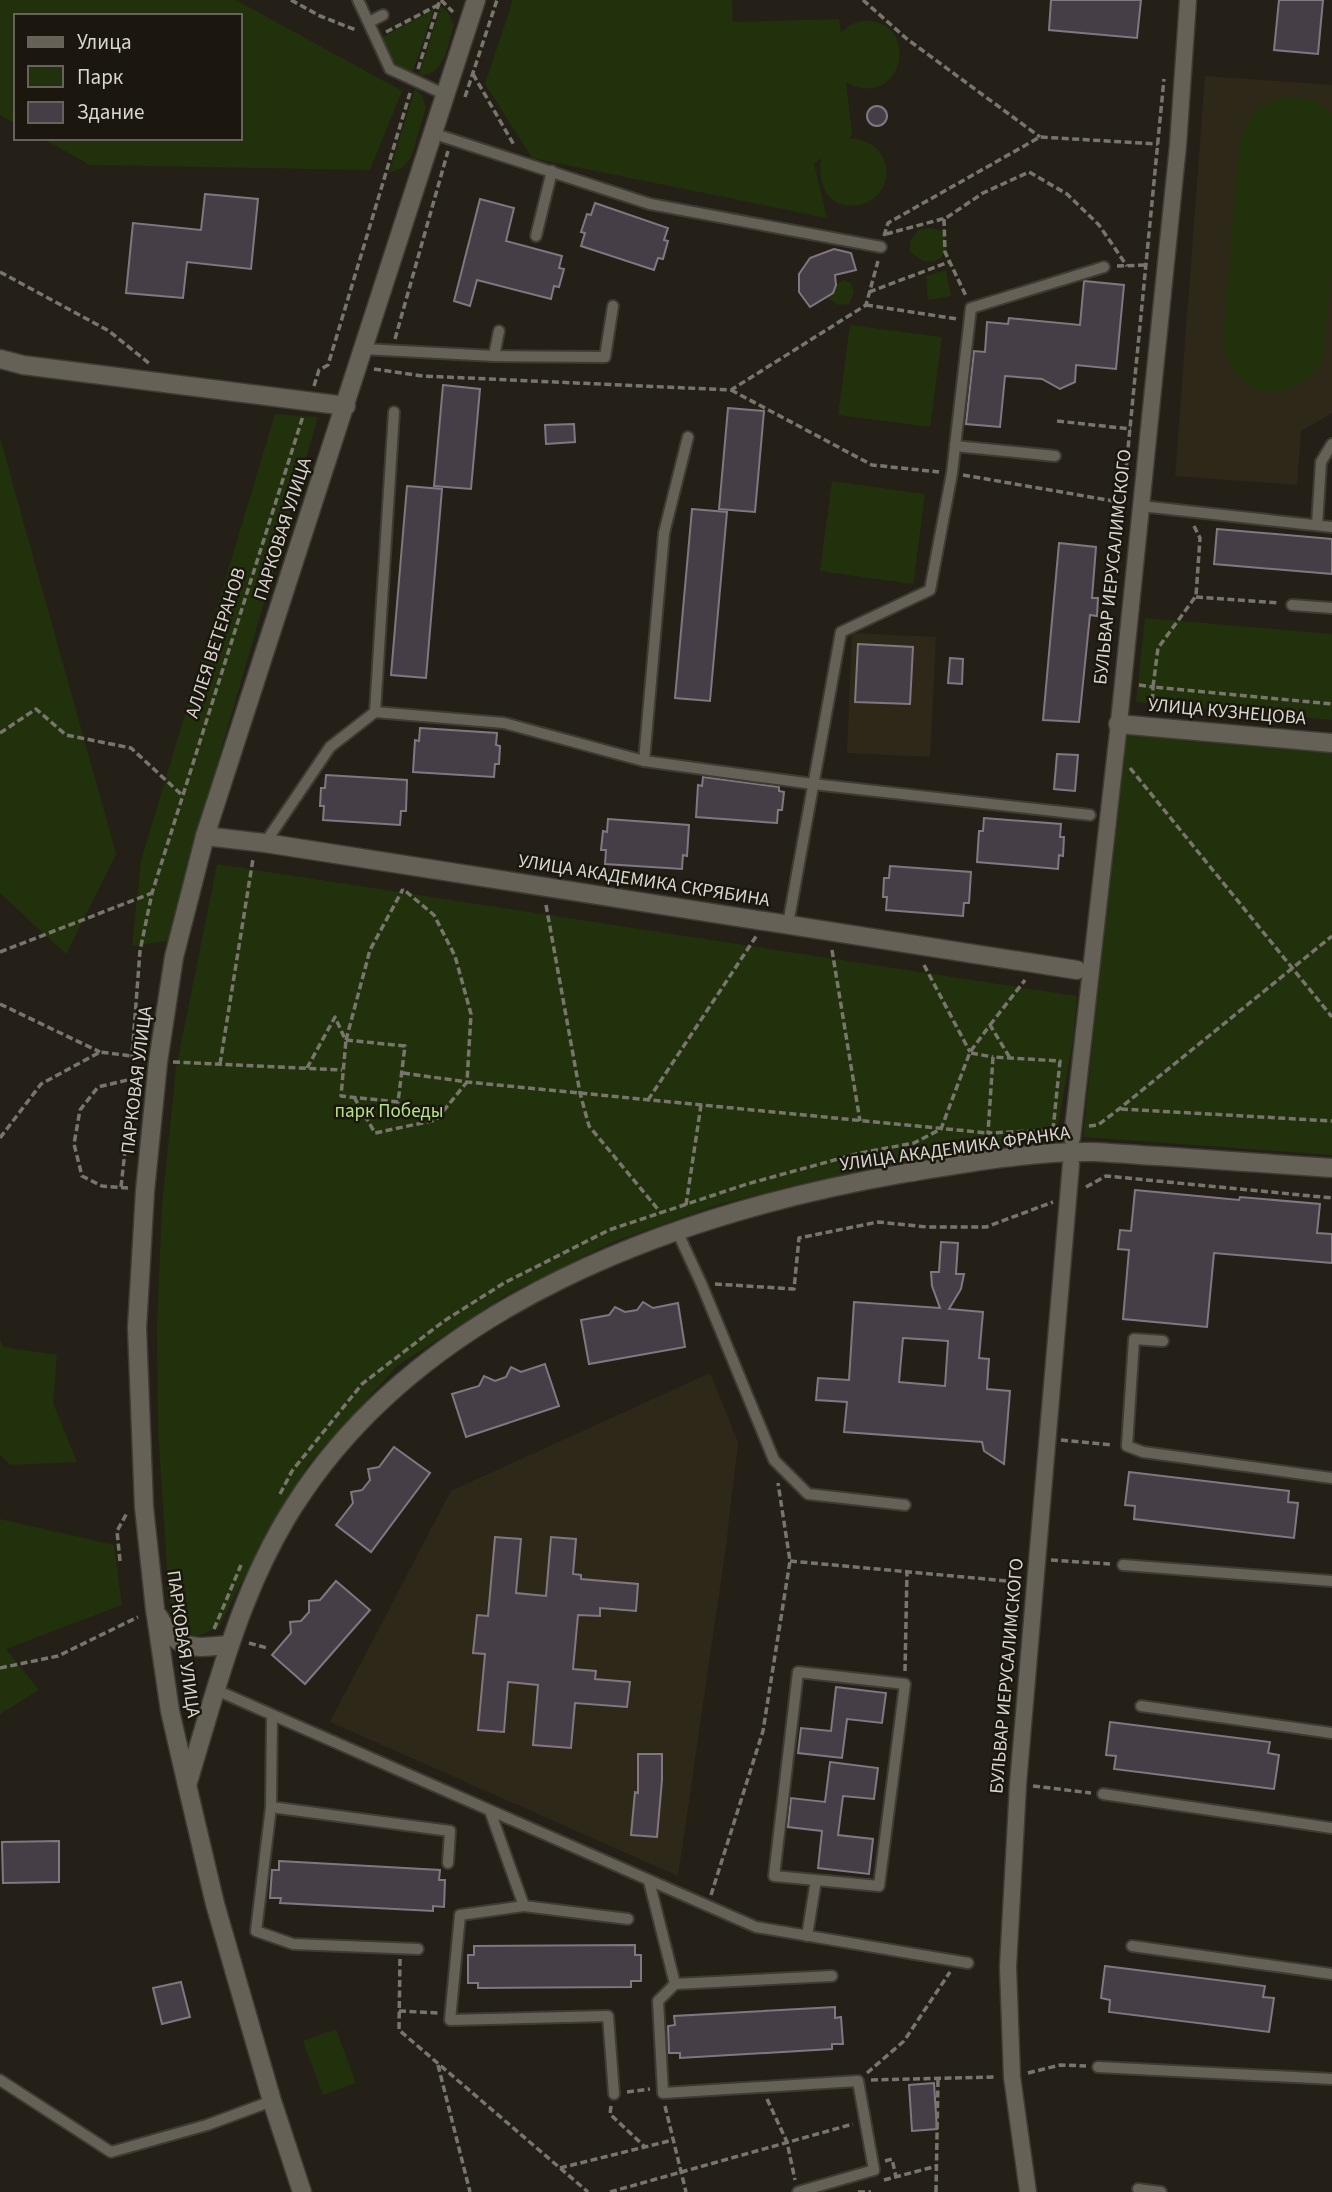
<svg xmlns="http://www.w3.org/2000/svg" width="1332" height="2192" viewBox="0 0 1332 2192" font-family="'Source Sans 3',sans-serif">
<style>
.built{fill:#2e2819}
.green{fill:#20310c}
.building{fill:#463e46;stroke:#817780;stroke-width:2;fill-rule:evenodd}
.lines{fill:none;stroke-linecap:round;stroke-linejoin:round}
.service-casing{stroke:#3e3b35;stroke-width:14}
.pedestrian-casing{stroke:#3e3b35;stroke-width:19}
.minor-casing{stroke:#3e3b35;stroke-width:21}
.path{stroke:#78756d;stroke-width:3.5;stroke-dasharray:7 3.5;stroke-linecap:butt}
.service{stroke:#656156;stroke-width:10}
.pedestrian{stroke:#656156;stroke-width:16}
.minor{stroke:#656156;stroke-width:18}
.labels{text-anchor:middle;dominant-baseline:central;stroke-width:5;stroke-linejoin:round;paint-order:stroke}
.street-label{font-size:19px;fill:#d8d6d0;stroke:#1b170e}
.park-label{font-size:19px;fill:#b3e482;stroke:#1b170e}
</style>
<rect width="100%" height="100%" fill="#242017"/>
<g class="built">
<polygon points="1205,76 1332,85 1332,413 1301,431 1297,485 1175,476"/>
<polygon points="852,633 936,637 930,757 847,753"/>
<polygon points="710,1373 738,1442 726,1546 678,1876 330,1722 451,1491"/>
</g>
<g class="green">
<polygon points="0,0 236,0 402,91 370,170 90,165 42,138 240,138 240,16 16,16 16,124 0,115"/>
<path d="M513,0h219l1,22 106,-3 2,14c7,-8 17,-13 29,-12 45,4 36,74 -9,67 -6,-1 -11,-4 -15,-6l6,53 -3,3c15,2 29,6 35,22 19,50 -73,72 -63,-2l-7,6 13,54 -295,-60 -47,-74z"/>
<path d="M441,6l8,8 5,11c-7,21 -9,51 -35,50z"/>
<path d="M434,9l-22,65c-20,-8 -21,-18 -29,-37z"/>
<polygon points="415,89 422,96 426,107 411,158 402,168 389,173"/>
<path d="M1287,96l27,4 18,14v154l-10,95 -17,18 -18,8 -20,3 -15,-5 -15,-10 -9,-15 -5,-20 16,-196c8,-30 18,-41 48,-50z"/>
<polygon points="931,228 942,231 948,246 941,258 934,262 923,261 910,252 910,242 918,230"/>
<polygon points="946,270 951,296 928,300 926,276"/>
<polygon points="843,280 851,283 854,293 849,304 838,305 825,296 833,293 836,285"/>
<polygon points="850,325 942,337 930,427 838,415"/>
<polygon points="275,414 318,417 190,857 174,940 132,946 141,861"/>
<polygon points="0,438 116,854 66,954 0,893"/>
<polygon points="832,481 925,494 913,584 820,571"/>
<polygon points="1145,618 1332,634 1332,720 1136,702"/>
<polygon points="1118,732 1332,744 1332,1155 1083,1137 1121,756"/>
<path d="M217,864l860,132 -4,44 -17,97 -171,28 -90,20 -78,20 -104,37 -107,53 -109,71 -88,97 -69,122 -22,44c-7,0 -9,3 -16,5 -18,8 -27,-5 -32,-21l-12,-183 -1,-106 5,-119 14,-137z"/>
<polygon points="0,1340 4,1347 57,1355 53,1403 77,1462 11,1465 0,1455"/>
<polygon points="0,1519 114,1545 122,1605 6,1649 39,1690 0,1714"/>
<polygon points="336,2029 356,2083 323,2095 303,2041"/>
</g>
<g class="building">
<polygon points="1051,0 1141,0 1137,38 1049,30"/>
<polygon points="1279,0 1323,0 1318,54 1274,50"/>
<circle cx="877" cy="116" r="10"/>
<polygon points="205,194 258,199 251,269 187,262 183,298 126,293 133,223 201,230"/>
<polygon points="480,199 514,208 506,241 562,256 559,268 564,269 559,287 554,286 551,299 477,280 470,306 454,301"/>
<polygon points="595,203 668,228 664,240 668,241 663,259 658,258 654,270 581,246 585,233 581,232 587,214 591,215"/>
<polygon points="834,249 851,253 856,270 835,275 836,285 833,293 810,307 799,292 799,274 810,258"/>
<polygon points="1084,281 1124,285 1116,369 1076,365 1075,382 1060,389 1042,379 1005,376 1000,427 966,424 974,351 985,352 987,322 1008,324 1009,318 1080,325"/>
<polygon points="443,385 480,389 471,489 434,486"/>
<polygon points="728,408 764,411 755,512 719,509"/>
<polygon points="574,424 575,442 546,444 545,425"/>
<polygon points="407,486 442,489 426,678 391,675"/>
<polygon points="692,509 727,512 710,701 675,698"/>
<polygon points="1217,529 1332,539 1332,574 1214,564"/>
<polygon points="1059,543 1096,547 1092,598 1098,598 1097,616 1090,615 1079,722 1043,720"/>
<polygon points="858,644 913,647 910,704 855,702"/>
<polygon points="950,658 963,659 962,684 948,683"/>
<polygon points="420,728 497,733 496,745 500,746 499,764 495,764 494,777 413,772 415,740 419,741"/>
<polygon points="1057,754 1078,755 1075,791 1054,789"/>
<polygon points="326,775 407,780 406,811 401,811 400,825 323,820 324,806 320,806 321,788 325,788"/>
<polygon points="703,777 779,787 779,791 784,792 782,810 778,810 777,823 696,817 698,785 702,786"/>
<polygon points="984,818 1061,824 1060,837 1064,837 1063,856 1059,855 1058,869 977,862 979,831 983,831"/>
<polygon points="608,819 689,825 687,856 683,855 682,869 605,864 606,850 601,850 603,831 607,832"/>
<polygon points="890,866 971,872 969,903 964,903 963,916 886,910 887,897 883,897 884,878 889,878"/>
<polygon points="1135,1190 1239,1200 1240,1197 1320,1204 1317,1233 1332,1234 1332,1263 1214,1253 1207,1327 1123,1319 1129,1250 1118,1249 1120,1230 1131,1231"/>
<path d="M941,1242l17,1 -2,31h8l-3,15 -12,20 34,3 -4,46 10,1 -2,30 23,2 -6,73 -20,-13 -2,-9 -138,-10 3,-30 -31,-2 2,-22 31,2 5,-78 86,6 -8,-22 -1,-14h8zM903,1338l45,3 -3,45 -46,-4z"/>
<polygon points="643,1302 653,1308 678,1303 685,1347 589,1364 581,1320 609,1315 615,1307 625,1312 637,1310"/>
<polygon points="545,1364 559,1406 466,1437 452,1394 479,1386 484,1376 495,1381 506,1377 511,1367 521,1372"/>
<polygon points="394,1447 430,1473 371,1552 336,1525 353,1503 351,1492 362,1490 370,1480 368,1469 379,1467"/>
<polygon points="1129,1472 1289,1491 1288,1502 1298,1503 1294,1538 1134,1519 1135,1506 1125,1505"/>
<polygon points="495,1537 521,1539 516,1593 546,1596 551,1537 576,1539 573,1574 581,1575 581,1579 638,1584 636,1611 600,1608 600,1616 578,1615 573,1669 596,1671 595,1679 630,1682 627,1707 575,1703 571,1748 533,1745 538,1685 508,1682 504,1732 478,1730 485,1654 473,1653 477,1615 488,1616"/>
<polygon points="336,1581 370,1610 305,1684 272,1655 291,1633 290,1622 301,1621 309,1612 309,1601 320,1600"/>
<polygon points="836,1687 886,1693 882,1723 847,1719 842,1758 798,1753 801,1728 831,1731"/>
<polygon points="1110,1722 1270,1742 1268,1753 1279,1755 1274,1789 1114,1769 1116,1756 1106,1755"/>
<polygon points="638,1754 662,1754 662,1780 657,1837 631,1835 635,1792 638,1793"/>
<polygon points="830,1762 878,1768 874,1799 843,1796 838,1835 873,1839 869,1874 818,1868 822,1831 788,1827 791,1798 825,1802"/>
<polygon points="59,1841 59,1882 3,1883 2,1842"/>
<polygon points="279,1861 440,1870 439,1880 445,1880 444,1907 433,1906 433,1911 280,1903 281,1898 270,1898 272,1870 279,1870"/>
<polygon points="635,1945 635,1955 641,1955 641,1981 631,1981 631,1987 478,1988 478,1983 468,1983 468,1955 474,1955 474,1946"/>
<polygon points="1105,1966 1265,1986 1263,1997 1274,1998 1269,2032 1109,2012 1110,2000 1101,1998"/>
<polygon points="181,1982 190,2017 162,2024 153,1988"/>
<polygon points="835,2007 835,2018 841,2017 843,2044 832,2044 832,2049 680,2058 680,2053 669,2053 668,2026 675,2025 674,2016"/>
<polygon points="934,2083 937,2129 912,2131 909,2085"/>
</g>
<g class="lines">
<g class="service-casing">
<g id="service">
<polyline points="358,0 390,69 444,94"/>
<polyline points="369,22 383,15"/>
<polyline points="432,133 650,204 881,247"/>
<polyline points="536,236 552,171"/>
<polyline points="364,349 494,356 499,331"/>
<polyline points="494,356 605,357 613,306"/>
<polyline points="688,437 664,533 644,761 813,784 1090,815"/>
<polyline points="955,446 1055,456"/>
<polyline points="1141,506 1332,527"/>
<polyline points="1317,525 1321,462 1332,444"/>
<polyline points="1292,605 1332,608"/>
<polyline points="375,712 504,723 644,761"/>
<polyline points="265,843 330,747 375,712 394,412"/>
<polyline points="788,924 841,632 930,590 952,473 971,308 1104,267"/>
<polyline points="677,1231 701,1283 774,1460 808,1494 905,1505"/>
<polyline points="1163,1341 1134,1339 1127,1446 1143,1452 1332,1478"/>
<polyline points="1123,1565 1332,1581"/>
<polyline points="216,1690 756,1927 968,1963"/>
<polyline points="1141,1706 1332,1733"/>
<polyline points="1103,1794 1332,1828"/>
<polyline points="271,1807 272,1715"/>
<polyline points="490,1811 524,1906"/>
<polyline points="649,1881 675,1984"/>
<polyline points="807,1936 816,1880 774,1876 798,1672 905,1684 879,1886 816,1880"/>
<polyline points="1132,1946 1332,1974"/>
<polyline points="418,1949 293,1944 256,1931 271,1807 450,1831 448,1863"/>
<polyline points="1098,2067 1332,2079"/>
<polyline points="0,2080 111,2152 207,2125 272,2101"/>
<polyline points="614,2094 608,2016 450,2020 460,1915 524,1906 628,1919"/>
<polyline points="1138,2189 1161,2192"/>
<polyline points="798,2192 874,2170 858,2081 663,2093 658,2001 675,1984 832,1976"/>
</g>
</g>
<g class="pedestrian-casing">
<g id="pedestrian">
<polyline points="1072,1138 1118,732 1178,145 1188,0"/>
<polyline points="1028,2192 1012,2077 1008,1967 1018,1784 1071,1164"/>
</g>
</g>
<g class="minor-casing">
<g id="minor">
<polyline points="0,359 23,365 346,406"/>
<polyline points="1118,724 1332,743"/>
<polyline points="205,836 265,843 1077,970"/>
<path d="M159,1617c18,35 35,31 70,28"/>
<path d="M188,1782c29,-95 52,-192 106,-276 129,-203 386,-294 612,-333 60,-10 127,-22 187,-21 27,1 54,4 80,5 53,4 106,7 159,11"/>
<polyline points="302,2192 272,2101 215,1904 187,1785 170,1711 155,1609 144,1507 137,1328 145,1191 158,1062 174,957 205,836 476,0"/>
</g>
</g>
<g class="path">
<polyline points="291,0 320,16 356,30"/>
<polyline points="441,0 453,12"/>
<polyline points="863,0 907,39 1040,137"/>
<polyline points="386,32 438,5"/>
<polyline points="418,69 440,0"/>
<polyline points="473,74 514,145"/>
<polyline points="465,97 497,0"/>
<polyline points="944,219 945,252 966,296"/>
<polyline points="886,234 946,218 983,193 1029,172 1067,194 1099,225 1127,266"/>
<polyline points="884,236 888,223 1040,137 1158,144"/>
<polyline points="1117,266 1148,265"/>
<polyline points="0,272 109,331 150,364"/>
<polyline points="869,292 949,262"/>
<polyline points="866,305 957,319"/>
<polyline points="395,339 448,151"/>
<polyline points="374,369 423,376 731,390 866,305 878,261"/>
<polyline points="314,386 319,370 328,365 410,93"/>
<polyline points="731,390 872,465 939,472"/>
<polyline points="1057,421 1131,429"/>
<polyline points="963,475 1125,503"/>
<polyline points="1194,526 1200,538 1196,596 1158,648 1153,687 1332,704"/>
<polyline points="1120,531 1164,79"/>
<polyline points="1196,597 1279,603"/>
<polyline points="1139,685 1153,687 1152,710"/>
<polyline points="0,733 36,709 66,735 131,748 182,795"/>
<polyline points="1130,768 1332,1017"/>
<polyline points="546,905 580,1093 589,1126 661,1213"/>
<polyline points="832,950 860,1121"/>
<polyline points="0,952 152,893"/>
<polyline points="924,965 970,1052"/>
<polyline points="0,1004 100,1052"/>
<polyline points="990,1025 1025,980"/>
<polygon points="346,1040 405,1046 398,1102 341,1096"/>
<polyline points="346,1040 370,950 403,889"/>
<polyline points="971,1053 993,1057"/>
<polyline points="173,1062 342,1070"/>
<polyline points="220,1064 253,859"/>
<polyline points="307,1068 335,1017 345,1039"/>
<polyline points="403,1073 467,1082 988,1133"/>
<polyline points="354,1097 375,1133 436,1120 467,1082 471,1014 455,956 434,915 403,889"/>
<polyline points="648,1100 757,935"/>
<polyline points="1121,1109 1332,1121"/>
<polyline points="1089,1126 1098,1125 1119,1109 1332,936"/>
<polyline points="1053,1130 1060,1061 993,1057 988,1133 1053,1130 1057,1129"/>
<polyline points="0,1138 41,1084 100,1052 132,1056"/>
<polyline points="121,1187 133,1079 132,1056 140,951 152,893 303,416"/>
<polyline points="1086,1187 1106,1176 1332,1198"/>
<polyline points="128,1188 102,1186 82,1176 74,1144 80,1110 98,1087 132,1079"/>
<polyline points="686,1205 701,1105"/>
<polyline points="715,1284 794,1289 799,1238 878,1222 927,1227 986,1227 1053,1202"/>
<polyline points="1061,1440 1113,1445"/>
<polyline points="280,1494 292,1471 362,1384 444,1321 504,1283 609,1230 747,1184 860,1153 914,1143 941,1129 970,1052 990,1025 1010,1058"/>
<polyline points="1051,1560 1110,1564"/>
<polyline points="120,1561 117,1531 127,1513"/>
<polyline points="790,1561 1018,1582"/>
<polyline points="214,1629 241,1565"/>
<polyline points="249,1643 267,1648"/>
<polyline points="0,1668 58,1656 138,1617"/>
<polyline points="905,1671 907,1572"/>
<polyline points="1033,1786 1091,1793"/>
<polyline points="711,1895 763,1731 790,1561 778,1483"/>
<polyline points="400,1959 399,2030 588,2192"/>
<polyline points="399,2011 439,2013"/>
<polyline points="438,2065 470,2192"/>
<polyline points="867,2073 904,2041 950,1972"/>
<polyline points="1028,2073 1060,2065 1086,2066"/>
<polyline points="871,2080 996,2077"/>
<polyline points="627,2092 650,2089"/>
<polyline points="767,2099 787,2142 795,2180"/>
<polyline points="611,2106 610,2114 645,2147"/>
<polyline points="665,2106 686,2192"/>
<polyline points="885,2161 892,2159 896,2177"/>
<polyline points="560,2168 673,2140"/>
<polyline points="884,2180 937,2166"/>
<polyline points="610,2192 853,2124"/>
<polyline points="858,2192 871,2192"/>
<polyline points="936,2192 938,2079"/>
</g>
<use href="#service" class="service"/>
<use href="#pedestrian" class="pedestrian"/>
<use href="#minor" class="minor"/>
</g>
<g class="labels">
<g class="street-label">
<text transform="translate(283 529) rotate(-72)">ПАРКОВАЯ УЛИЦА</text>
<text transform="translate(1113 567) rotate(-84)">БУЛЬВАР ИЕРУСАЛИМСКОГО</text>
<text transform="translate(216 643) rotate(-72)">АЛЛЕЯ ВЕТЕРАНОВ</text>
<text transform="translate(1227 712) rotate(5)">УЛИЦА КУЗНЕЦОВА</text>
<text transform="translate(644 881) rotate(9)">УЛИЦА АКАДЕМИКА СКРЯБИНА</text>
<text transform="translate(137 1080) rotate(-83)">ПАРКОВАЯ УЛИЦА</text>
<text transform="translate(955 1149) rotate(-8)">УЛИЦА АКАДЕМИКА ФРАНКА</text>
<text transform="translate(183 1644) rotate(82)">ПАРКОВАЯ УЛИЦА</text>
<text transform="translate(1007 1676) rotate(-85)">БУЛЬВАР ИЕРУСАЛИМСКОГО</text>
</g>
<g class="park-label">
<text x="389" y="1111">парк Победы</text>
</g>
</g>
<rect x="14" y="14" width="228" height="126" fill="#1b170e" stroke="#67635c" stroke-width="2"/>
<rect x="28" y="37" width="35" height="10" fill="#656156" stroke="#67635c" stroke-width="2"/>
<text x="77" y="49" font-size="21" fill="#d8d6d0">Улица</text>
<rect x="28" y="66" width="35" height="21" fill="#20310c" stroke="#67635c" stroke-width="2"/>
<text x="77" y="84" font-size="21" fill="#d8d6d0">Парк</text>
<rect x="28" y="102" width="35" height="21" fill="#463e46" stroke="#67635c" stroke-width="2"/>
<text x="77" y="119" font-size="21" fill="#d8d6d0">Здание</text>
</svg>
